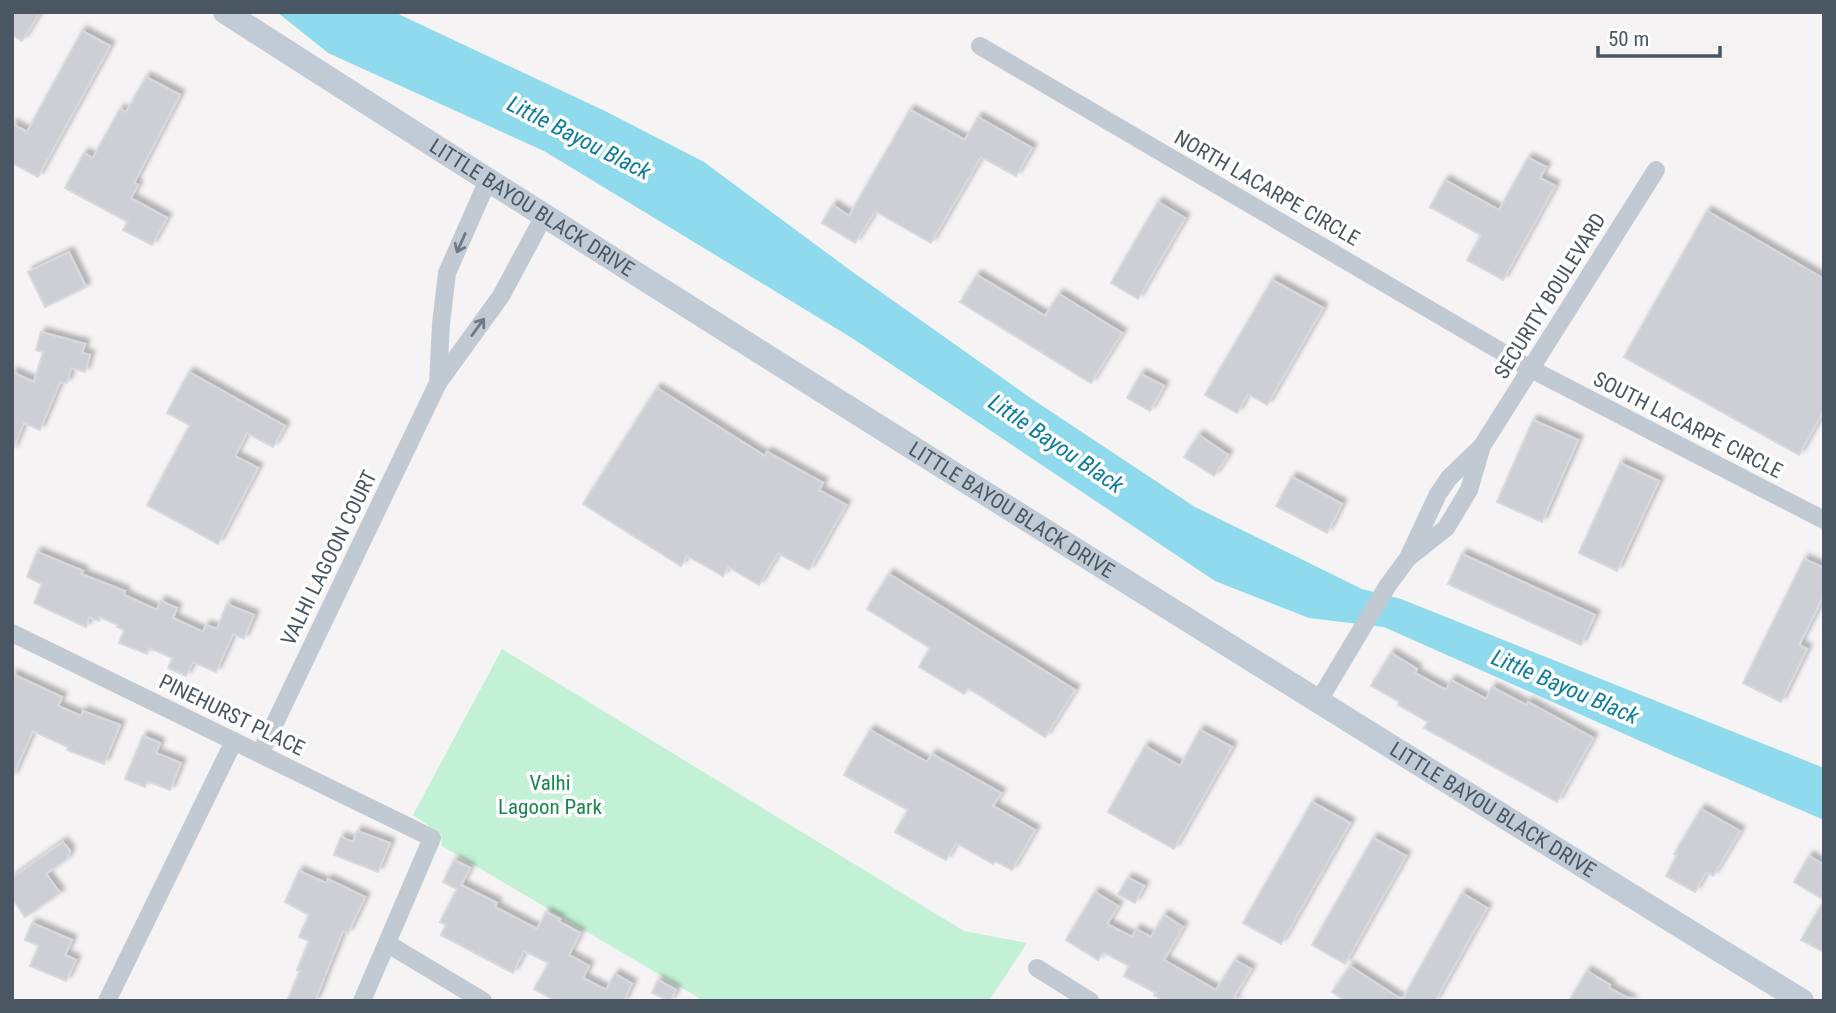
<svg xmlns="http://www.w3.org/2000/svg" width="1836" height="1013" viewBox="0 0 1836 1013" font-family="'Roboto Condensed',sans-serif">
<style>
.green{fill:#c3f1d5}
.water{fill:#90daee}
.building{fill:#cdcfd5;stroke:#d7d9de;stroke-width:2;filter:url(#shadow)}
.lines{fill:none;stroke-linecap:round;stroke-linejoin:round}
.street{stroke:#c1cad2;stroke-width:18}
.secondary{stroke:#c1cbd6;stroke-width:24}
.oneway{stroke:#6e7983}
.labels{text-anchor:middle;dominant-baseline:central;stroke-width:7;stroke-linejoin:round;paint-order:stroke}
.street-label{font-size:21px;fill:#4a5661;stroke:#fff}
.park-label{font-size:21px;fill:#17864f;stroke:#fff}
.water-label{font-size:23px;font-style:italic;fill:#0c7c9b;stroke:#fff}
</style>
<defs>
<filter id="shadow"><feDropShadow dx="4.5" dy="-4.5" stdDeviation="2" flood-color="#0004"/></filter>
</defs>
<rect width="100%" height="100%" fill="#f5f3f3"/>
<polygon class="green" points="502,649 964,931 1027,943 989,1001 704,1001 442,846 441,834 413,815"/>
<polygon class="water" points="277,12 394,12 605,111 704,162 854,273 1032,399 1195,507 1362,589 1401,599 1824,768 1824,820 1667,753 1384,627 1309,618 1215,581 852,338 544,151 328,53"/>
<g class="building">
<polygon points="12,12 40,12 22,41 12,35"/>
<polygon points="82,31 110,46 38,177 12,163 12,124 27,132"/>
<polygon points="146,77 180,95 134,183 138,185 131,198 167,218 152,245 123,230 128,222 65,188 84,153 93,158 120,109 126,112"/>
<polygon points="910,110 965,140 978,117 1032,148 1016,176 981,157 931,243 875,211 855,243 822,223 833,205 849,216"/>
<polygon points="1528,158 1546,167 1540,178 1555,186 1503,280 1467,260 1481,235 1430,207 1445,180 1499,210"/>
<polygon points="1158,202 1185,218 1138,299 1111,283"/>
<polygon points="1707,211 1824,279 1824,410 1799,455 1624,357"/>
<polygon points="69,252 86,287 45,307 28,272"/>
<polygon points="977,275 1045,316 1059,294 1122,333 1091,383 960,302"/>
<polygon points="1272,280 1323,308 1267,405 1248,394 1237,413 1205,395"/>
<polygon points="41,332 85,344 82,353 90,355 85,372 71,368 67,383 60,382 40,430 24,423 12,451 12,372 34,382 43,352 36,350"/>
<polygon points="189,372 285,426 273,447 247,433 235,456 258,468 218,544 147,505 190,425 167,413"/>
<polygon points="1141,374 1164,386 1150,411 1127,398"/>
<polygon points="657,388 765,456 767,452 823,483 819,490 846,505 809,570 778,553 759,585 728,567 723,576 687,556 681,566 583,504"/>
<polygon points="1533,420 1578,440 1542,522 1497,502"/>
<polygon points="1199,435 1228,455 1214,476 1184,457"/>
<polygon points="1620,463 1659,481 1617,571 1579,553"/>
<polygon points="1292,477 1342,504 1327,533 1276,506"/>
<polygon points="37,552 83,571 81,574 125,591 124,595 157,610 161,601 177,608 173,618 203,632 206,625 217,629 227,604 254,615 244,639 233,634 216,672 193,662 186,676 168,668 173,658 149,648 147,654 119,643 124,630 117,627 118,625 100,617 99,621 89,617 86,627 34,603 42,584 27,577"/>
<polygon points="1462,554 1595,615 1581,645 1448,584"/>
<polygon points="1804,559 1824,568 1824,595 1799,645 1807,649 1781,702 1743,683"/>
<polygon points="889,574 1075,690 1045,737 968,688 964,694 919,667 930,648 867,609"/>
<polygon points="1391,653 1417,669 1415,673 1446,690 1451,680 1486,699 1492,687 1526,705 1528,702 1593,738 1557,802 1424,728 1428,722 1398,705 1400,702 1371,686"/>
<polygon points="12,674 62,697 58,706 81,716 83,711 120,725 104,764 67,750 68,747 33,731 12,778"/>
<polygon points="870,730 927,762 932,754 1001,793 993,806 1035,830 1012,870 995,861 993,864 956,843 946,860 895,832 908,810 844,775"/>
<polygon points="1200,730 1232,747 1174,849 1108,812 1145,746 1180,766"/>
<polygon points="143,736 160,743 156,753 181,763 170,790 147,781 145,787 125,779"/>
<polygon points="1312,802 1350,823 1281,944 1243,923"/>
<polygon points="1701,809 1740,831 1713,876 1706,872 1695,892 1666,876 1677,855 1674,854"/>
<polygon points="357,831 390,843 378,872 334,855 341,837 353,842"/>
<polygon points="1373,838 1406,856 1345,964 1312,945"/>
<polygon points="63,842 70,851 67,859 46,874 60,893 25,917 12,898 12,878"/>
<polygon points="1809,856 1824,865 1824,900 1794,882"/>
<polygon points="454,860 470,868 461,885 497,903 495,907 537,929 546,912 560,919 558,921 580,933 569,955 589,966 583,978 606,990 615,974 632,984 624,1000 626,1001 556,1001 534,989 549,963 524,951 513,973 441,935 446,925 440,922 457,889 443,882"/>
<polygon points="299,871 326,883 328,879 365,897 348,933 343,931 315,1001 287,1001 300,971 297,970 309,941 299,937 309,915 285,902"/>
<polygon points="1128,878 1144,886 1135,903 1118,894"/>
<polygon points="1095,892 1118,906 1107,924 1132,937 1136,929 1151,937 1164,915 1183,927 1164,960 1216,990 1235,960 1251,969 1233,999 1236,1001 1164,1001 1154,995 1156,993 1124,976 1129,966 1103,952 1098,960 1066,940"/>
<polygon points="1462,893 1487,908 1435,1001 1346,1001 1332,992 1350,966 1402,1000"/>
<polygon points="1824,901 1824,952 1801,940"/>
<polygon points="32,923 72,940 65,955 76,960 66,981 30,966 39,946 25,940"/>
<polygon points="1587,971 1610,985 1609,988 1633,1001 1569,1001"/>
<polygon points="658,980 676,990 670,1001 652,993"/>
</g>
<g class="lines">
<g class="street">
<polyline points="980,46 1531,369 1824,520"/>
<polyline points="438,383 441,324 447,273 488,180"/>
<polyline points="1408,558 1446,528 1469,490 1482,446 1656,170"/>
<polyline points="12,633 432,838 362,1001"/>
<polyline points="1318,702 1388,585 1408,558 1438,494 1449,478 1482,446"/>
<polyline points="260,754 438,383 501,296 544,216"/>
<polyline points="388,944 483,1001"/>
<polyline points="1037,968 1090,1001"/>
<polyline points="107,1001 234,741"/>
</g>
<path class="secondary" id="s1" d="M225,12c522,335 1049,663 1577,989"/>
</g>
<defs><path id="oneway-shaft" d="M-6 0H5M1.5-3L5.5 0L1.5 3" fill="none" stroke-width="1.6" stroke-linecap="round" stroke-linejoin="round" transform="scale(1.75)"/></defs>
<g class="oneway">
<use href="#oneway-shaft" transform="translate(461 243) rotate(114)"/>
<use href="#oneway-shaft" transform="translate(478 327) rotate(-54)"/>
</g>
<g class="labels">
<g class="street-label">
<text transform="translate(1267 188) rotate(30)">NORTH LACARPE CIRCLE</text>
<text stroke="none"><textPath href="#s1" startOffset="364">LITTLE BAYOU BLACK DRIVE</textPath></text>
<text transform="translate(1550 296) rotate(-58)">SECURITY BOULEVARD</text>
<text transform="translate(1688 425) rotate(27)">SOUTH LACARPE CIRCLE</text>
<text stroke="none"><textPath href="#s1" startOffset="931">LITTLE BAYOU BLACK DRIVE</textPath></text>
<text transform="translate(329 558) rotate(-64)">VALHI LAGOON COURT</text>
<text transform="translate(232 715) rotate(26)">PINEHURST PLACE</text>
<text stroke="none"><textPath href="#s1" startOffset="1498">LITTLE BAYOU BLACK DRIVE</textPath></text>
</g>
<g class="park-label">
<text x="550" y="783">Valhi<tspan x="550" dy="24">Lagoon Park</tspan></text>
</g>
<g class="water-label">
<text transform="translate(579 138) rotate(27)">Little Bayou Black</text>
<text transform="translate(1056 444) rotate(34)">Little Bayou Black</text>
<text transform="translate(1565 687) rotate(23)">Little Bayou Black</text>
</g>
</g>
<rect width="1836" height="1013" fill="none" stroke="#4a5661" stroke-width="28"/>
<path d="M1598 46v10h122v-10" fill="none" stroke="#4a5661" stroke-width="3.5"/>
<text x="1608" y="46" font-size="21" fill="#4a5661" stroke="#ffffff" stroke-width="5" paint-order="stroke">50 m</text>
</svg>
